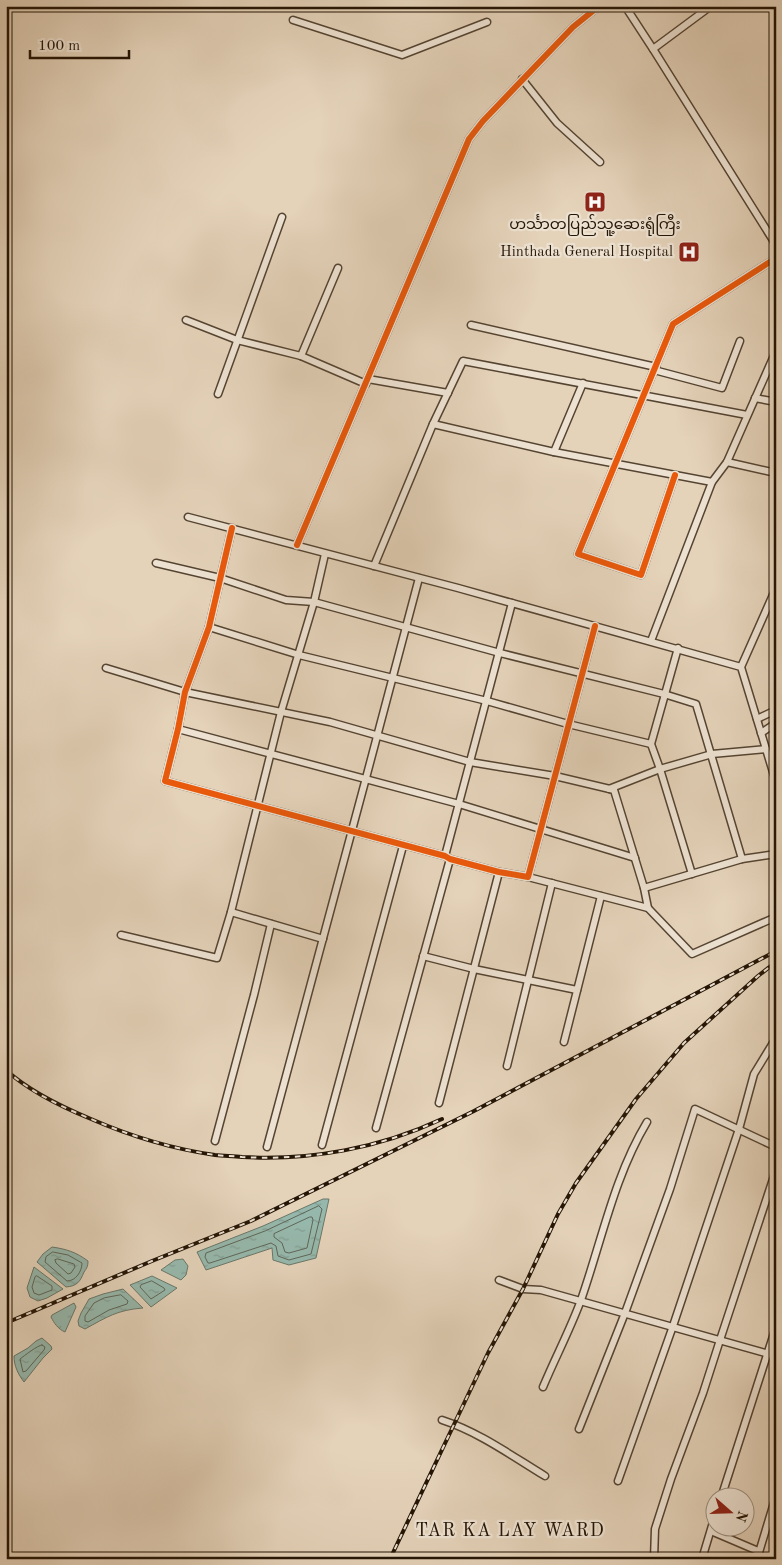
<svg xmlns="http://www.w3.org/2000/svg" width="782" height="1565" viewBox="0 0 782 1565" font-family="'Old Standard TT','Noto Sans Myanmar',serif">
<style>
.water{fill:url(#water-ripples);stroke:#697769}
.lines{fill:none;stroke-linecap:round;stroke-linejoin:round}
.shore{stroke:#5e6658;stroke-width:1}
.street-casing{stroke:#554432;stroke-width:9}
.street{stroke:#ede2d2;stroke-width:6}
.rail-casing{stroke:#251505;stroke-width:4}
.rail{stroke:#ede2d2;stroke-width:2;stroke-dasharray:5.5;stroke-linecap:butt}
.cycleway-casing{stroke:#ede2d2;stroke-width:9}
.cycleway{stroke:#e8590c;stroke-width:6}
.labels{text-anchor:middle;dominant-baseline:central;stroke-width:4.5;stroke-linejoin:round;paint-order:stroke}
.poi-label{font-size:15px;fill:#251505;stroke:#ede2d2}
.quarter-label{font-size:18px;letter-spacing:1px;fill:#251505;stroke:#ede2d2}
</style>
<defs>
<pattern id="water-ripples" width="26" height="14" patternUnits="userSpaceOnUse" patternTransform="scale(1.25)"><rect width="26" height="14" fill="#96b8ac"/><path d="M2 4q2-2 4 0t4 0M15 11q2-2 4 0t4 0" fill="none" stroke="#819d92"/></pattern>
</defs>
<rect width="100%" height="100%" fill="#e4d2b9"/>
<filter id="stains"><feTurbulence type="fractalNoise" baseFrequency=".004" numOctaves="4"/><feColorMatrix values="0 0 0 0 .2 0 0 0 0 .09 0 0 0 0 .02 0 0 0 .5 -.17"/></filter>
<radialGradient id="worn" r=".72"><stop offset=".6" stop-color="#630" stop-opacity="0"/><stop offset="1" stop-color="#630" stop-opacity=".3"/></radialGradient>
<g class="water">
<polygon points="323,1199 329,1199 316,1258 289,1265 273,1260 272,1248 206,1270 197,1252 263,1226"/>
<path d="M52,1247c14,2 24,5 36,14 0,5 -1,7 -4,11 -4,10 -7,14 -18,15l-29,-25 6,-8z"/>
<polygon points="183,1259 188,1266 186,1275 181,1280 161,1270 175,1260"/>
<polygon points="34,1267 63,1289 47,1298 38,1301 30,1297 27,1288"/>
<polygon points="152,1276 177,1288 151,1307 130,1285"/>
<path d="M123,1289l20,19c-26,2 -36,9 -58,21l-6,-3 -1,-5 3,-8 8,-14 14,-5z"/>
<path d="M74,1303l2,4 -11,25c-7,-3 -11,-9 -14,-15l1,-2z"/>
<path d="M42,1338l9,8 1,3 -9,9 -19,24c-6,-8 -10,-16 -10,-26l14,-8 8,-7z"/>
</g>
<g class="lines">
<g class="shore">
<polygon points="319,1206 322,1209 311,1254 289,1260 278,1256 276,1246 271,1243 210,1263 208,1263 205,1257 206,1253 265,1231"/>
<polygon points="310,1217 312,1217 313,1220 307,1248 289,1253 285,1252 282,1243 274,1237 274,1234"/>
<path d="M53,1252l15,3 14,8c0,8 -6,18 -15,18l-22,-19 1,-5z"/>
<polygon points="58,1259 74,1264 75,1267 71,1273 68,1274 56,1263 55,1260"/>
<polygon points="37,1276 52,1286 52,1290 39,1295 34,1293 32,1287 35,1277"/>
<polygon points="152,1281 164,1288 165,1290 151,1299 140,1287 141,1285"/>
<polygon points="121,1295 128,1301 127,1304 109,1310 88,1322 85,1321 85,1316 94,1303 104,1298"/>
<path d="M42,1345l3,2 -1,3 -18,21 -3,1 -3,-13c4,-3 18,-14 22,-14z"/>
</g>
<g class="street-casing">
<g id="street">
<polyline points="625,6 653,49 776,245"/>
<polyline points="293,20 402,55 487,22"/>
<polyline points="653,49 711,6"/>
<polyline points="522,79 557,123 600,162"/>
<polyline points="186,320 237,340 301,356 366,384"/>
<polyline points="471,325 656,367"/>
<polyline points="301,356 338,268"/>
<polyline points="654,370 722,388 740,341"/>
<polyline points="368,379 448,393"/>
<polyline points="218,394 282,217"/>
<polyline points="755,398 776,402"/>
<polyline points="433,424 554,452 712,482"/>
<polyline points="554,452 583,383"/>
<polyline points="727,462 776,473"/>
<polyline points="675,475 641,575 578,554 673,324 776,258"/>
<polyline points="188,517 458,588 741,667 776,782"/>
<polyline points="232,528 209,627 185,692 178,729 165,781 445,856 450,859 499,872 528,877 595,626"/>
<polyline points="297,545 469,139 483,121 573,27 599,6"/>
<polyline points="156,563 220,578 286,600 314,602 500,653 664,694 696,704 742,859"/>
<polyline points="374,566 433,424 463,361 747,415"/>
<polyline points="209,627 299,655 487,701 568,724 651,744"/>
<polyline points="651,641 712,482 727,462 776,351"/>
<polyline points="678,648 651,744 660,769 692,874"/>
<polyline points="741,667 776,588"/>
<polyline points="106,668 185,692 330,722 470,762 555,776 614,790 644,888 648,908"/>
<polyline points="757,719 776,710"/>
<polyline points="178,729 459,804 635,858"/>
<polyline points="761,733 776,723"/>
<polyline points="609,789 660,769 712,754 766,749"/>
<polyline points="445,856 512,603"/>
<polyline points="528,877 648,908 692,954 776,917"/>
<polyline points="644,888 742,859 776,854"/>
<polyline points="231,912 323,939"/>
<polyline points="121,935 217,958 231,912 281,712 314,602 325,554"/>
<polyline points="423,956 474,969 577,990"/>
<polyline points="564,1042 601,896"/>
<polyline points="507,1066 552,883"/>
<polyline points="439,1103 499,872"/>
<polyline points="376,1128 450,859"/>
<polyline points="215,1141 254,995 271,924"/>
<polyline points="322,1145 403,846"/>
<polyline points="267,1147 366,778 419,578"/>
<polyline points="499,1280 523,1289 541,1290 776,1356"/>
<path d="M543,1387c12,-29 27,-57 38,-87 21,-60 33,-123 66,-178"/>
<path d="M442,1420c37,12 70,36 103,56"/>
<polyline points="579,1429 625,1313 670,1189 695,1109 776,1147"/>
<polyline points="618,1481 673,1326 739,1129 754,1074 776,1038"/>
<polyline points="721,1498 776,1327"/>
<polyline points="711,1531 758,1551"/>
<polyline points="654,1559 655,1529 671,1479 703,1393 720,1340 776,1170"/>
<polyline points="702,1559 714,1519"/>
<polyline points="757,1559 776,1496"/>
</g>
</g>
<use href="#street" class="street"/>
<g class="rail-casing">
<g id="rail">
<path d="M6,1070c24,22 56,37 85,49 39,17 82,30 124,36 9,1 18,1 27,2 68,4 138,-9 200,-38"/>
<polyline points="6,1323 152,1261 251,1221 474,1111 776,951"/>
<polyline points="390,1559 488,1353 523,1289 558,1214 576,1183 636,1099 684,1043 758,976 776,962"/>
</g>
</g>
<use href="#rail" class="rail"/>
<g class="cycleway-casing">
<g id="cycleway">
<polyline points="675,475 641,575 578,554 673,324 776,258"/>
<polyline points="232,528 209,627 185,692 178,729 165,781 445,856 450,859 499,872 528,877 595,626"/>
<polyline points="297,545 469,139 483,121 573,27 599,6"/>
</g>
</g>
<use href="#cycleway" class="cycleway"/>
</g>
<defs>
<g id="hospital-square" transform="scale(1.125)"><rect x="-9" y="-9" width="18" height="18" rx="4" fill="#8f2418" stroke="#ede2d2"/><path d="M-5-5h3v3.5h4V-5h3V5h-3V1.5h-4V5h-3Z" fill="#fff"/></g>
</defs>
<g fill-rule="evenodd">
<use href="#hospital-square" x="595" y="202"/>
<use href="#hospital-square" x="689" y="252"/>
</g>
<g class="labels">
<g class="poi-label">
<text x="595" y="225">ဟင်္သာတပြည်သူ့ဆေးရုံကြီး</text>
<text x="673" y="252" text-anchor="end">Hinthada General Hospital</text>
</g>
<g class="quarter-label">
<text x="510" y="1531">TAR KA LAY WARD</text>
</g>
</g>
<rect width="782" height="1565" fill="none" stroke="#e4d2b9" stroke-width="25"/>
<rect x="8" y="8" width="767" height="1550" fill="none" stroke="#251505" stroke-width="2.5"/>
<rect x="12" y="12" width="757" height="1540" fill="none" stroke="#251505"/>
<g transform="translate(730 1512) rotate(110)"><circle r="24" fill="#ede2d2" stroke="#9d9080"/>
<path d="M0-4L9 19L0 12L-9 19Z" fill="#8f2418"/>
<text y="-8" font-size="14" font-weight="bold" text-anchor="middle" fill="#251505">N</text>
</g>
<path d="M30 50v8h99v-8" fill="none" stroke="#251505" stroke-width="2.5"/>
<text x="38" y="50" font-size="15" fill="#251505" stroke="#ede2d2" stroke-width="4" paint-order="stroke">100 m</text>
<rect width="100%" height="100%" filter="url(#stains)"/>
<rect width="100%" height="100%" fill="url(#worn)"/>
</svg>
